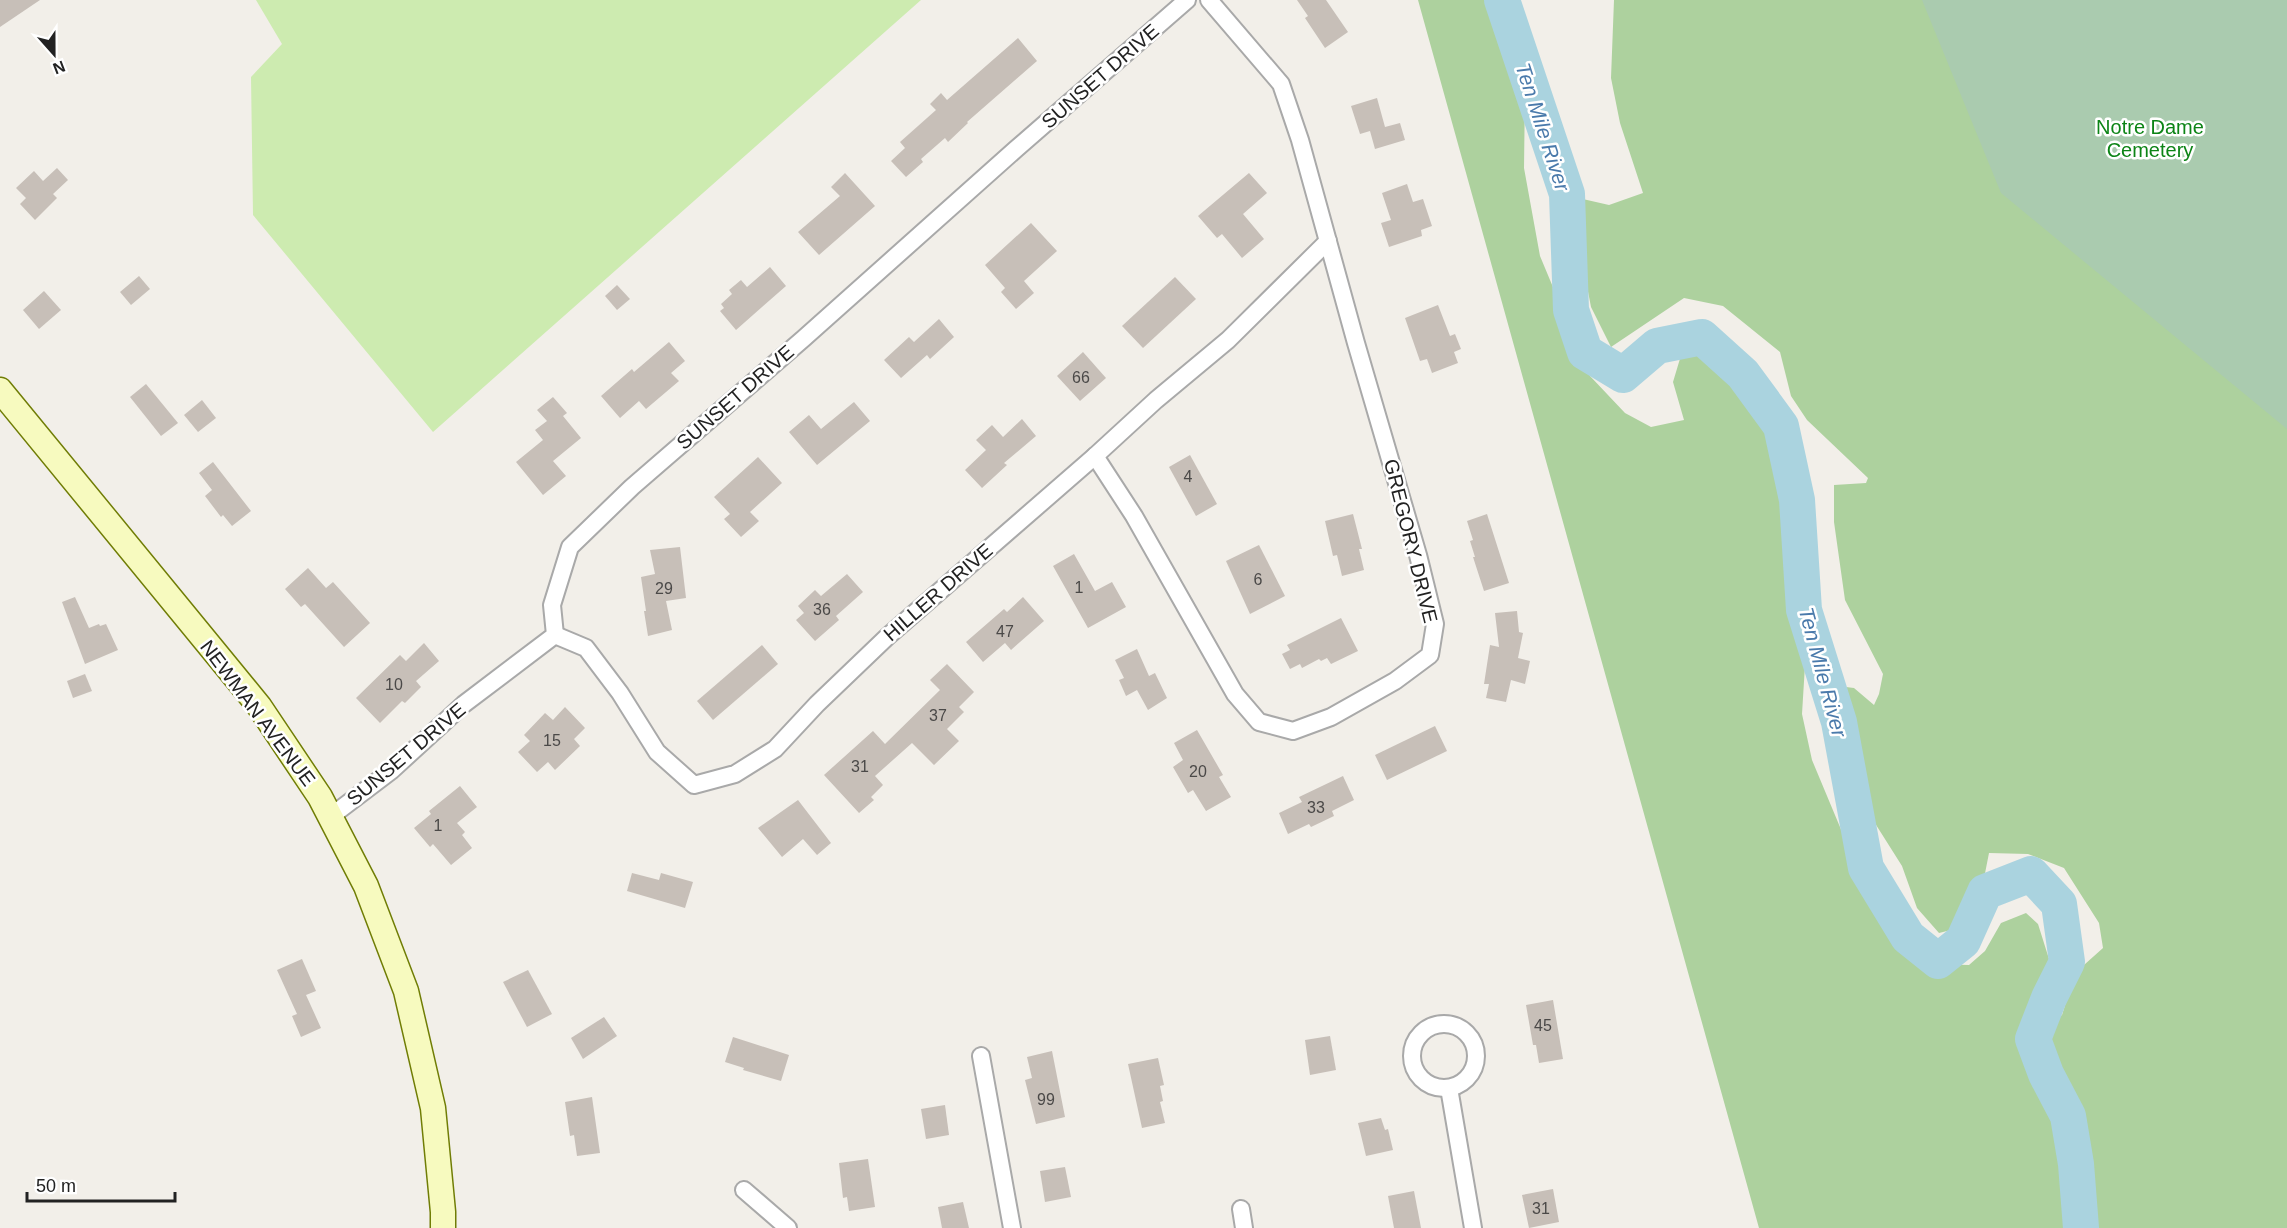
<svg xmlns="http://www.w3.org/2000/svg" width="2287" height="1228" viewBox="0 0 2287 1228" font-family="Arial,sans-serif">
<style>
.grass{fill:#cdebb0}
.forest{fill:#add19e}
.cemetery{fill:#aacbaf}
.lines{fill:none;stroke-linecap:round;stroke-linejoin:round}
.river{stroke:#aad3df;stroke-width:36}
.building{fill:#c7bfb8}
.street-casing{stroke:#a9a9a9;stroke-width:20}
.secondary-casing{stroke:#707d05;stroke-width:27}
.street{stroke:#fff;stroke-width:16}
.secondary{stroke:#f7fabf;stroke-width:24}
.labels{text-anchor:middle;dominant-baseline:central;stroke-width:5;stroke-linejoin:round;paint-order:stroke}
.number-label{font-size:16px;fill:#4b4948}
.street-label{font-size:20px;fill:#222;stroke:#fff}
.park-label{font-size:20px;fill:#0c8416;stroke:#fff}
.water-label{font-size:21px;font-style:italic;fill:#4a7aab;stroke:#fff}
</style>
<rect width="100%" height="100%" fill="#f2efe9"/>
<polygon class="grass" points="256,0 921,0 433,432 253,215 251,77 282,44"/>
<polygon class="forest" points="1418,0 1487,0 1525,89 1524,168 1540,256 1590,376 1625,413 1651,427 1684,420 1673,382 1682,352 1689,344 1722,353 1749,383 1768,423 1797,590 1805,665 1802,714 1812,760 1850,851 1876,873 1909,950 1931,964 1969,965 1985,951 2001,923 2026,913 2038,924 2049,959 2031,1001 2032,1013 2042,1027 2062,1015 2075,973 2103,948 2099,923 2064,868 2028,854 1989,853 1975,924 1939,933 1917,908 1902,866 1866,809 1833,712 1846,687 1854,688 1874,705 1879,694 1883,674 1845,600 1834,522 1834,485 1866,483 1868,478 1807,420 1791,396 1780,352 1723,306 1684,298 1611,347 1591,307 1576,230 1574,197 1609,205 1643,193 1620,123 1611,78 1614,0 1948,0 2287,406 2287,1228 1759,1228"/>
<polygon class="cemetery" points="1922,0 2287,0 2287,429 2001,193"/>
<g class="lines">
<polyline class="river" points="1502,0 1567,194 1571,310 1585,352 1623,375 1657,346 1702,337 1743,374 1781,426 1797,500 1804,610 1839,722 1866,868 1908,937 1938,961 1963,941 1985,892 2031,874 2059,904 2067,962 2049,998 2033,1039 2046,1074 2068,1116 2076,1164 2081,1228"/>
</g>
<g class="building">
<polygon points="0,0 40,0 0,27"/>
<polygon points="1297,0 1326,0 1348,32 1325,48 1305,18 1308,16"/>
<polygon points="1018,38 1037,61 967,122 968,123 948,142 945,138 921,159 923,162 906,177 891,161 905,148 900,142 936,110 930,104 941,93 947,100"/>
<polygon points="1377,98 1385,127 1400,123 1405,140 1375,149 1370,131 1360,134 1351,106"/>
<polygon points="57,168 68,180 53,194 57,198 35,220 20,204 26,198 16,188 34,171 43,181"/>
<polygon points="845,173 875,206 819,255 798,232 840,196 831,187"/>
<polygon points="1249,173 1267,193 1243,214 1264,239 1242,258 1222,234 1217,238 1198,216"/>
<polygon points="1407,184 1413,202 1423,199 1432,226 1421,230 1422,236 1389,247 1381,223 1391,220 1382,193"/>
<polygon points="1031,223 1057,251 1024,281 1034,293 1016,309 1001,292 1005,288 985,265"/>
<polygon points="770,267 786,286 736,330 720,311 724,308 721,304 732,294 729,290 741,280 747,287"/>
<polygon points="139,276 150,289 131,305 120,292"/>
<polygon points="1175,277 1196,299 1143,348 1122,326"/>
<polygon points="617,285 630,299 617,310 605,296"/>
<polygon points="44,291 61,310 39,329 23,310"/>
<polygon points="1438,305 1450,336 1455,334 1461,349 1454,352 1458,363 1432,373 1427,359 1420,361 1405,318"/>
<polygon points="939,319 954,337 930,359 927,355 901,378 884,360 909,337 914,342"/>
<polygon points="669,342 685,361 671,373 679,381 646,409 639,401 620,418 601,396 632,369 634,372"/>
<polygon points="1083,352 1106,378 1080,401 1057,376"/>
<polygon points="146,384 178,423 161,436 130,397"/>
<polygon points="553,397 567,413 563,416 581,438 553,461 566,476 543,495 516,462 543,440 535,430 547,421 537,410"/>
<polygon points="202,400 216,418 198,432 184,415"/>
<polygon points="854,402 870,421 817,465 789,432 809,415 821,429"/>
<polygon points="1022,419 1036,436 1004,463 1007,465 982,488 965,470 986,450 976,440 992,425 1003,437"/>
<polygon points="1190,455 1217,504 1196,516 1169,467"/>
<polygon points="758,457 782,483 750,512 759,521 741,537 724,519 730,514 714,497"/>
<polygon points="213,462 251,511 232,526 223,515 221,517 205,496 212,490 199,473"/>
<polygon points="1353,514 1362,549 1359,549 1364,570 1342,576 1337,555 1333,556 1325,521"/>
<polygon points="1487,514 1509,583 1484,591 1473,557 1475,557 1470,541 1473,540 1467,521"/>
<polygon points="1259,545 1285,596 1250,614 1226,561"/>
<polygon points="680,547 686,598 666,601 672,630 648,636 644,611 646,611 641,577 655,574 650,550"/>
<polygon points="1074,554 1095,591 1112,582 1126,607 1088,628 1053,566"/>
<polygon points="308,568 326,588 333,582 370,623 344,647 305,604 301,607 285,589"/>
<polygon points="847,574 863,592 836,616 839,620 815,641 796,620 804,613 798,606 815,590 821,596"/>
<polygon points="75,597 89,628 99,624 100,626 106,624 118,650 85,664 62,602"/>
<polygon points="1023,597 1044,621 1011,650 1005,643 983,662 966,642 1004,609 1007,612"/>
<polygon points="1517,611 1519,632 1523,633 1518,658 1530,661 1525,684 1511,680 1506,702 1486,698 1489,684 1484,684 1490,645 1499,647 1495,613"/>
<polygon points="1341,618 1358,651 1331,664 1327,658 1321,661 1319,659 1302,668 1300,664 1290,669 1282,654 1290,650 1287,645"/>
<polygon points="424,643 439,661 416,681 421,687 405,703 402,701 380,723 356,698 400,655 406,661"/>
<polygon points="762,645 778,664 713,720 697,701"/>
<polygon points="1137,649 1149,676 1155,673 1167,698 1148,710 1137,690 1126,696 1119,680 1124,678 1115,660"/>
<polygon points="947,664 974,692 959,707 964,712 947,729 959,741 934,765 912,743 875,776 883,785 871,797 874,800 859,813 824,775 873,731 885,744 940,690 930,680"/>
<polygon points="85,674 92,691 73,698 67,681"/>
<polygon points="565,707 585,728 574,739 580,746 555,770 548,762 537,772 518,752 530,741 524,735 545,713 553,720"/>
<polygon points="1435,726 1447,751 1387,780 1375,755"/>
<polygon points="1197,730 1223,775 1219,777 1231,797 1206,811 1193,790 1188,793 1173,767 1183,760 1174,743"/>
<polygon points="1343,776 1354,800 1332,811 1334,816 1311,827 1309,824 1288,834 1279,813 1302,802 1299,797"/>
<polygon points="460,786 477,807 457,823 465,832 462,835 472,848 451,865 433,844 430,847 414,828 431,814 429,811"/>
<polygon points="798,800 831,843 817,855 803,839 782,857 758,828"/>
<polygon points="632,873 659,880 661,873 693,882 685,908 627,891"/>
<polygon points="302,959 316,991 306,995 321,1028 301,1037 292,1016 297,1014 277,970"/>
<polygon points="528,970 552,1014 527,1027 503,982"/>
<polygon points="1553,1000 1563,1059 1539,1063 1536,1045 1533,1045 1526,1005"/>
<polygon points="604,1017 617,1036 583,1059 571,1038"/>
<polygon points="1330,1036 1336,1070 1310,1075 1305,1040"/>
<polygon points="733,1037 789,1055 781,1081 743,1070 744,1068 725,1062"/>
<polygon points="1052,1051 1065,1117 1036,1124 1025,1080 1032,1078 1027,1057"/>
<polygon points="1158,1058 1164,1085 1160,1086 1163,1101 1160,1102 1165,1123 1142,1128 1128,1064"/>
<polygon points="592,1097 600,1153 577,1156 574,1135 570,1136 565,1102"/>
<polygon points="945,1105 949,1135 926,1139 921,1109"/>
<polygon points="1381,1118 1385,1130 1388,1129 1393,1150 1366,1156 1358,1123"/>
<polygon points="868,1159 875,1207 849,1211 847,1197 843,1198 839,1163"/>
<polygon points="1065,1167 1071,1197 1045,1202 1040,1171"/>
<polygon points="1553,1189 1559,1222 1529,1228 1522,1195"/>
<polygon points="1414,1191 1421,1228 1394,1228 1388,1196"/>
<polygon points="963,1202 969,1228 942,1228 938,1207"/>
</g>
<g class="lines">
<g class="street-casing">
<g id="street">
<polyline points="1095,456 1134,516 1235,694 1259,722 1293,731 1331,717 1395,681 1430,655 1435,624 1418,555 1356,343 1300,140 1281,84 1209,0"/>
<polyline points="555,635 586,648 620,693 657,752 694,785 735,774 775,749 817,704 887,637 1095,456 1156,400 1228,340 1328,241"/>
<polyline points="330,817 392,770 464,704 555,635 552,605 570,547 632,487 803,339 1016,149 1187,0"/>
<circle cx="1444" cy="1056" r="32"/>
<polyline points="981,1056 1012,1228"/>
<polyline points="1449,1088 1473,1228"/>
<polyline points="744,1190 788,1228"/>
<polyline points="1241,1209 1244,1228"/>
</g>
</g>
<g class="secondary-casing">
<polyline id="secondary" points="0,390 259,706 320,797 366,886 406,991 433,1108 443,1212 443,1228"/>
</g>
<use href="#street" class="street"/>
<use href="#secondary" class="secondary"/>
</g>
<g class="labels">
<g class="number-label">
<text x="1081" y="377">66</text>
<text x="1188" y="476">4</text>
<text x="1258" y="579">6</text>
<text x="1079" y="587">1</text>
<text x="664" y="588">29</text>
<text x="822" y="609">36</text>
<text x="1005" y="631">47</text>
<text x="394" y="684">10</text>
<text x="938" y="715">37</text>
<text x="552" y="740">15</text>
<text x="860" y="766">31</text>
<text x="1198" y="771">20</text>
<text x="1316" y="807">33</text>
<text x="438" y="825">1</text>
<text x="1543" y="1025">45</text>
<text x="1046" y="1099">99</text>
<text x="1541" y="1208">31</text>
</g>
<g class="street-label">
<text transform="translate(1100 76) rotate(-41)">SUNSET DRIVE</text>
<text transform="translate(735 397) rotate(-41)">SUNSET DRIVE</text>
<text transform="translate(1411 541) rotate(76)">GREGORY DRIVE</text>
<text transform="translate(938 592) rotate(-41)">HILLER DRIVE</text>
<text transform="translate(258 713) rotate(53)">NEWMAN AVENUE</text>
<text transform="translate(406 754) rotate(-40)">SUNSET DRIVE</text>
</g>
<g class="park-label">
<text x="2150" y="127">Notre Dame<tspan x="2150" dy="23">Cemetery</tspan></text>
</g>
<g class="water-label">
<text transform="translate(1543 127) rotate(72)">Ten Mile River</text>
<text transform="translate(1823 672) rotate(75)">Ten Mile River</text>
</g>
</g>
<g transform="translate(54 54) rotate(159)" stroke="#ffffff" stroke-width="4.5" paint-order="stroke">
<path d="M0-4.5L10 22L0 15L-10 22Z" fill="#222222"/>
<text y="-9" font-size="16" font-weight="bold" text-anchor="middle" fill="#222222">N</text>
</g>
<path d="M27 1192v9h148v-9" fill="none" stroke="#222222" stroke-width="3"/>
<text x="36" y="1192" font-size="18" fill="#222222" stroke="#ffffff" stroke-width="4.5" paint-order="stroke">50 m</text>
</svg>
